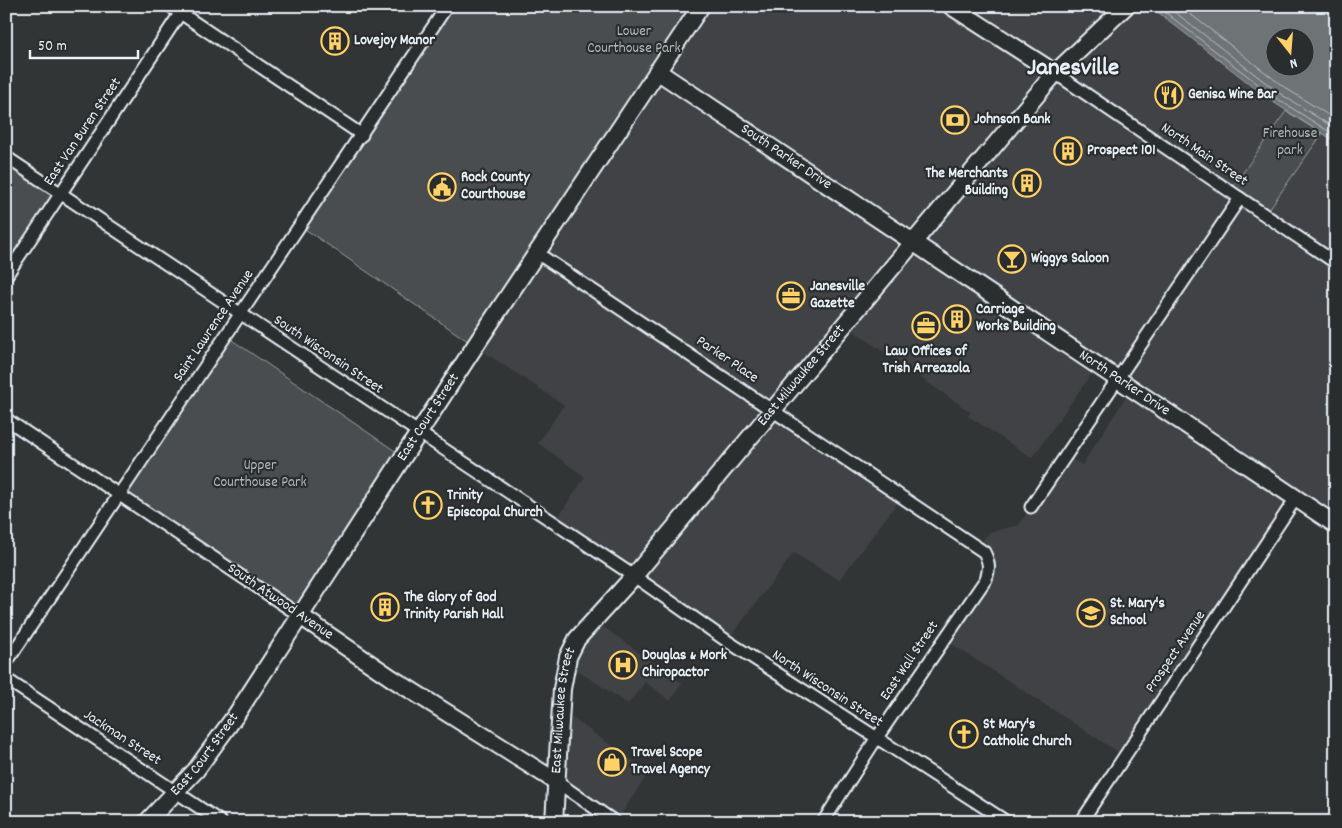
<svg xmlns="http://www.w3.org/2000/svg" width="1342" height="828" viewBox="0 0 1342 828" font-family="Dekko,sans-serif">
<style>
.built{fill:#3f4244}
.green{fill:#494d4f;stroke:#989fa4}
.water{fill:#6e7376;stroke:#9fa5aa;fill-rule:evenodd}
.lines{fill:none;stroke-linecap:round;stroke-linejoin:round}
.shore{stroke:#b7bfc4;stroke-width:1}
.street-casing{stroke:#e8f1f8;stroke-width:15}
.secondary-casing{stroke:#e8f1f8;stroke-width:20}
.street{stroke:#2a2d2e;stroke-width:11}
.secondary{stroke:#2a2d2e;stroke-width:16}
.labels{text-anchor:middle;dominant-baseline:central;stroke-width:4.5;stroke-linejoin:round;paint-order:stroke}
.park-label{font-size:15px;fill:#b0b8bd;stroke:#2a2d2e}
.poi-label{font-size:15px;font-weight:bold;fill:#e8f1f8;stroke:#2a2d2e;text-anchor:start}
.street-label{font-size:15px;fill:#e8f1f8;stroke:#2a2d2e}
.town-label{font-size:25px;font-weight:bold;fill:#e8f1f8;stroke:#2a2d2e}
</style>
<rect width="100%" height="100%" fill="#323536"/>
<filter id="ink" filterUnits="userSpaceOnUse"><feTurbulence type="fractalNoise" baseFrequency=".02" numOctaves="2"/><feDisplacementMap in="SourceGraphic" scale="10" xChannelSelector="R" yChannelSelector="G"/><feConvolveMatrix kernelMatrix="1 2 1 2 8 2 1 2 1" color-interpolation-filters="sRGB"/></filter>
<g filter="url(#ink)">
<g class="built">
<polygon points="701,6 1150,6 1273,102 1336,142 1336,525 1296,499 1124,756 944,639 990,568 976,547 990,532 1019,525 1065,455 1082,465 1131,389 1097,366 1032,458 968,416 970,412 845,325 774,410 902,497 839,580 794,553 727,641 554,523 585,477 538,443 564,405 475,346"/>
<polygon points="594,620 682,683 670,701 645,682 628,704 566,663"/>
<polygon points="561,710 649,772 616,822 557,782"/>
</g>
<g class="green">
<polygon points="447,6 701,6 475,346 299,225"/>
<polygon points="1286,111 1322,134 1265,215 1230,191"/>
<polygon points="6,157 59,194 6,276"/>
<polygon points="226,336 404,457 299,615 119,493"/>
</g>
<path class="water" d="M1150,6h186v136l-63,-40zM1274,38h30v30h-30z"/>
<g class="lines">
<g class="shore">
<polyline points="1157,6 1276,98 1336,136"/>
<polyline points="1167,6 1279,93 1336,129"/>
<polyline points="1180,6 1284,87 1336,120"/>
</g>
<g class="street-casing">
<g id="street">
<polyline points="170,6 362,135"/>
<polyline points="1055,73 1336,263"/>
<polyline points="6,157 634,576 727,641 1007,822"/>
<path d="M537,253l447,299c5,10 6,16 2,27l-110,160 -53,83"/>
<polyline points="6,276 185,6"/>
<polyline points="6,419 299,615"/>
<polyline points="1031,507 1240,198"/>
<polyline points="6,663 447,6"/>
<polyline points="6,679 221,822"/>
<polyline points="557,782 615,822"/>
<polyline points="1081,822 1296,498"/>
</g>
</g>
<g class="secondary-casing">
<g id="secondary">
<polyline points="951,6 1055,73"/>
<path id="s1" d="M657,71l679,454"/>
<polyline points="299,615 393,679 557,782"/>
<path id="s2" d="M147,822l49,-52 40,-55 239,-369 226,-340"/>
<path id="s3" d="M554,822l8,-133 6,-32 9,-18 57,-63 421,-503 71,-67"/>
</g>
</g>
<use href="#street" class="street"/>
<use href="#secondary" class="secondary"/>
</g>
</g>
<defs>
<g id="building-ring" transform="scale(1.4375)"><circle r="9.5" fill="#2a2d2e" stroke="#ffd166" stroke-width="1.5"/><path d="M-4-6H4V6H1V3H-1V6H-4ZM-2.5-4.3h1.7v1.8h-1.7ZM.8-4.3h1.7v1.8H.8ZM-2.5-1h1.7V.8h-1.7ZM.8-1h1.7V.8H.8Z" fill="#ffd166"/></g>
<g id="restaurant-ring" transform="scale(1.4375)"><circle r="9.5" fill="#2a2d2e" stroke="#ffd166" stroke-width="1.5"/><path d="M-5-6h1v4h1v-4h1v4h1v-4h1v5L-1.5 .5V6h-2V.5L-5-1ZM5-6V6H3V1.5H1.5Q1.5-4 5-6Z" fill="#ffd166"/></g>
<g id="bank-ring" transform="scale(1.4375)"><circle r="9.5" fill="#2a2d2e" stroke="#ffd166" stroke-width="1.5"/><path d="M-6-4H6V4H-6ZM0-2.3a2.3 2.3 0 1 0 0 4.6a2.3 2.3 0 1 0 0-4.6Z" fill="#ffd166"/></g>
<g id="civic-ring" transform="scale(1.4375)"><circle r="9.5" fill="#2a2d2e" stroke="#ffd166" stroke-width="1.5"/><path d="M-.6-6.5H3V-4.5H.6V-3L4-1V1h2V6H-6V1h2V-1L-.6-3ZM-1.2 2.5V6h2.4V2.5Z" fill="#ffd166"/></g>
<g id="bar-ring" transform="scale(1.4375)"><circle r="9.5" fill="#2a2d2e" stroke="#ffd166" stroke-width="1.5"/><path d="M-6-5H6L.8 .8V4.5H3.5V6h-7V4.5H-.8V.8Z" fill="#ffd166"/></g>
<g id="office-ring" transform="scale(1.4375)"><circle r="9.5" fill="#2a2d2e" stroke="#ffd166" stroke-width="1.5"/><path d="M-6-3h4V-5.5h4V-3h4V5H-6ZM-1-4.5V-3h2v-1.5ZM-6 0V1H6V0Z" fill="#ffd166"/></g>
<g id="church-ring" transform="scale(1.4375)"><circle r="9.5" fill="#2a2d2e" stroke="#ffd166" stroke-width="1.5"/><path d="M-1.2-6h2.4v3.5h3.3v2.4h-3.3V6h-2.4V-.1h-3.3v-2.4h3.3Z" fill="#ffd166"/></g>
<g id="school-ring" transform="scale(1.4375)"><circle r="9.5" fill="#2a2d2e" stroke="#ffd166" stroke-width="1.5"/><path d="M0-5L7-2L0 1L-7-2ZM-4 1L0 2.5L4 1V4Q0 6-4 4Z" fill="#ffd166"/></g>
<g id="hospital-ring" transform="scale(1.4375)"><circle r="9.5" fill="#2a2d2e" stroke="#ffd166" stroke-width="1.5"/><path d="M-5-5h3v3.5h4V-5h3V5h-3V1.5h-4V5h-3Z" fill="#ffd166"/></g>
<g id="shop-ring" transform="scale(1.4375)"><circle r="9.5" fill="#2a2d2e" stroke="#ffd166" stroke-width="1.5"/><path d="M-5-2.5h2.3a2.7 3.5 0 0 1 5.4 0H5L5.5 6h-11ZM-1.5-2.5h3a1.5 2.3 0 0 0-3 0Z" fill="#ffd166"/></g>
</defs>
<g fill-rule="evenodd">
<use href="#building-ring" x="335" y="41"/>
<use href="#restaurant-ring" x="1169" y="95"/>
<use href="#bank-ring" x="955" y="120"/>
<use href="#building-ring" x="1068" y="151"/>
<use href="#building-ring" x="1027" y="183"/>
<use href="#civic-ring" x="442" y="187"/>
<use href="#bar-ring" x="1012" y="259"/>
<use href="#office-ring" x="791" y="296"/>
<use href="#building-ring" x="957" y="319"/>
<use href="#office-ring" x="926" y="326"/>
<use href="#church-ring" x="428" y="505"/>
<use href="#building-ring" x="385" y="607"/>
<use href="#school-ring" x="1091" y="613"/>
<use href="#hospital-ring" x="623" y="665"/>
<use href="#church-ring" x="964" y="734"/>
<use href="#shop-ring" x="612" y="762"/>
</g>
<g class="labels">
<g class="park-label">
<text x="634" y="32">Lower<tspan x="634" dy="17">Courthouse Park</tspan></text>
<text x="1290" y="134">Firehouse<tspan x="1290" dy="17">park</tspan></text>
<text x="260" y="466">Upper<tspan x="260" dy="17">Courthouse Park</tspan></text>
</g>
<g class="poi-label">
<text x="354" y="41">Lovejoy Manor</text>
<text x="1188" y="95">Genisa Wine Bar</text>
<text x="974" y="120">Johnson Bank</text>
<text x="1087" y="151">Prospect 101</text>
<text x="1008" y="174" text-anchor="end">The Merchants<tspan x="1008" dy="17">Building</tspan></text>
<text x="461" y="178">Rock County<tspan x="461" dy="17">Courthouse</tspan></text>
<text x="1031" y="259">Wiggys Saloon</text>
<text x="810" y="287">Janesville<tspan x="810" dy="17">Gazette</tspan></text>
<text x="976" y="310">Carriage<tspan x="976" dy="17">Works Building</tspan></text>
<text x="926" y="352" text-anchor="middle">Law Offices of<tspan x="926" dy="17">Trish Arreazola</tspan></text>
<text x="447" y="496">Trinity<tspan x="447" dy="17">Episcopal Church</tspan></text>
<text x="404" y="598">The Glory of God<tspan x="404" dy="17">Trinity Parish Hall</tspan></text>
<text x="1110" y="604">St. Mary's<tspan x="1110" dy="17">School</tspan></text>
<text x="642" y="656">Douglas &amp; Mork<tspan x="642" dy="17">Chiropactor</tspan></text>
<text x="983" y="725">St Mary's<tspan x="983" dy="17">Catholic Church</tspan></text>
<text x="631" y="753">Travel Scope<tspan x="631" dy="17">Travel Agency</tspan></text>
</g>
<g class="street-label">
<text transform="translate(83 132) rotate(-56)">East Van Buren Street</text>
<text transform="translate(1204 155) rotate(34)">North Main Street</text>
<text stroke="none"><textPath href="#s1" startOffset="155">South Parker Drive</textPath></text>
<text transform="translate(214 326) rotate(-56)">Saint Lawrence Avenue</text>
<text transform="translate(328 355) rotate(34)">South Wisconsin Street</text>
<text transform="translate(727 360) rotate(34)">Parker Place</text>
<text stroke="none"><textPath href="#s3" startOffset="532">East Milwaukee Street</textPath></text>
<text stroke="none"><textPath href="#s1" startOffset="562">North Parker Drive</textPath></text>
<text stroke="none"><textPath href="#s2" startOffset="494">East Court Street</textPath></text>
<text transform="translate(280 602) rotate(34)">South Atwood Avenue</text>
<text transform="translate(1176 652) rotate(-56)">Prospect Avenue</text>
<text transform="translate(910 661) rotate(-56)">East Wall Street</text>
<text transform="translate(827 689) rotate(33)">North Wisconsin Street</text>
<text stroke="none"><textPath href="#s3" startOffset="112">East Milwaukee Street</textPath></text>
<text transform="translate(122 738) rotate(33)">Jackman Street</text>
<text stroke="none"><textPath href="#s2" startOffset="89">East Court Street</textPath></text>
</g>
<g class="town-label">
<text x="1073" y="69">Janesville</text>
</g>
</g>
<rect width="1342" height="828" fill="none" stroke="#2a2d2e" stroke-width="25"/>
<rect x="12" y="12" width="1317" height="803" fill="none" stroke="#e8f1f8" stroke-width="2" filter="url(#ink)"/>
<g transform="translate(1290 52) rotate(163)"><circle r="24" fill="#2a2d2e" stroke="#767b7f"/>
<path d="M0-4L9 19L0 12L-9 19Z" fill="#ffd166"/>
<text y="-8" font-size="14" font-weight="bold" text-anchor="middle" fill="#e8f1f8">N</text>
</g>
<path d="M30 50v8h108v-8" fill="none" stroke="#e8f1f8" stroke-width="2.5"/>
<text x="38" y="50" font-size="15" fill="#e8f1f8" stroke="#2a2d2e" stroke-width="4" paint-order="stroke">50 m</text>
</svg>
